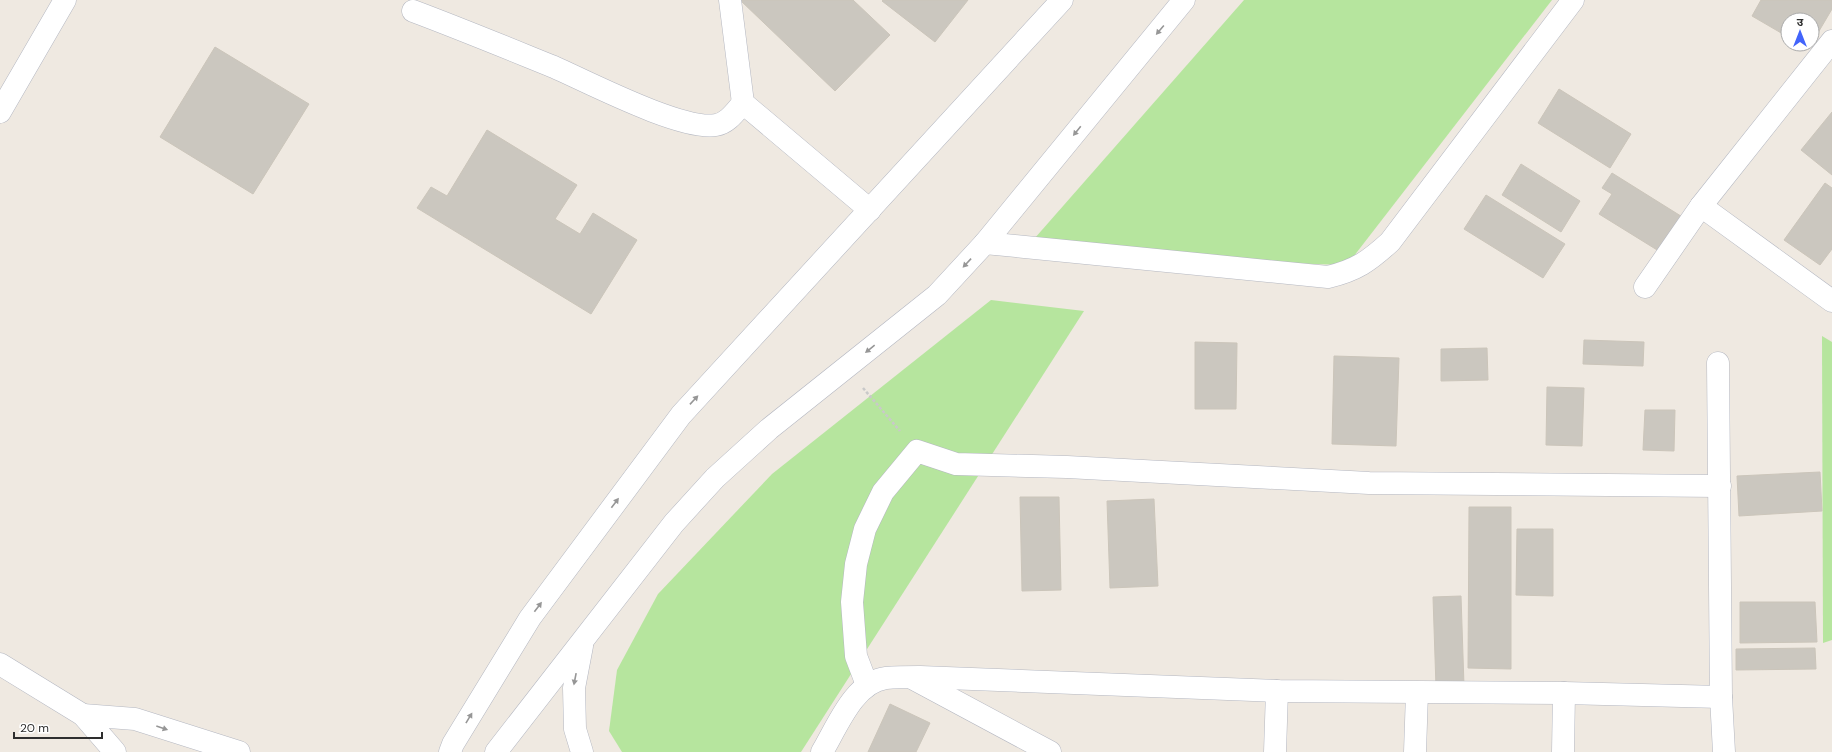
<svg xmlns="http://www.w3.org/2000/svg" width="1832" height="752" viewBox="0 0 1832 752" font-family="'DM Sans','Noto Sans Devanagari',sans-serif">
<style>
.green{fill:#b6e59e}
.building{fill:#cbc7bf;stroke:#cbc5ba}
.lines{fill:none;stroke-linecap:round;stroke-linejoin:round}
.minor-casing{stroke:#b4b7c1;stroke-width:23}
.path{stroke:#c9c9c9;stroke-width:2.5;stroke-dasharray:3 2;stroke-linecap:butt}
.minor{stroke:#fff;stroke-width:22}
.oneway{fill:#969696}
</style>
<rect width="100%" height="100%" fill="#efe9e1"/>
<g class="green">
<polygon points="1244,0 1552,0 1347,265 1020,255"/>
<polygon points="991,300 1084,311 801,752 622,752 609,731 617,670 658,594 772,474"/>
<polygon points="1822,336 1832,342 1832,640 1823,643"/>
</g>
<g class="building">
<polygon points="740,0 853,0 890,35 835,91"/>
<polygon points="883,0 968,0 935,42 882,1"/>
<polygon points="1761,0 1832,0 1832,9 1812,43 1812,20 1788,20 1788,37 1752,16"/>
<polygon points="1800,44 1811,44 1809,49"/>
<polygon points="215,47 309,104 253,194 160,137"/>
<polygon points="1559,89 1631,134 1610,168 1538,123"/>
<polygon points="1832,112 1832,175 1801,150"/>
<polygon points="487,130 577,185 555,219 580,234 593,213 637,240 591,314 417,208 431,187 447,196"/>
<polygon points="1521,164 1580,201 1561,232 1502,195"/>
<polygon points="1612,173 1684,218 1662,253 1599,214 1612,194 1602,188"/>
<polygon points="1825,183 1832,188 1832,249 1820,265 1784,240"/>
<polygon points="1486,195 1565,244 1543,278 1464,229"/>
<polygon points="1584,340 1644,342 1643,366 1583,364"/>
<polygon points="1195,342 1237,343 1236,409 1195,409"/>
<polygon points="1487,348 1488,380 1441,381 1441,349"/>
<polygon points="1334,356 1399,358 1396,446 1332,444"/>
<polygon points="1547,387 1584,388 1582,446 1546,445"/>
<polygon points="1645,410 1675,410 1674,451 1643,450"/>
<polygon points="1820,472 1822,511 1739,516 1737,476"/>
<polygon points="1020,497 1059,497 1061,590 1022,591"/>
<polygon points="1154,499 1158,586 1110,588 1107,501"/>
<polygon points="1469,507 1511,507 1511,669 1468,668"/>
<polygon points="1517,529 1553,529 1553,596 1516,595"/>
<polygon points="1461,596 1464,686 1436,687 1433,597"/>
<polygon points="1740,602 1815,602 1817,642 1740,643"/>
<polygon points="1815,648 1816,669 1736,670 1736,649"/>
<polygon points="890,704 930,723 916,752 868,752"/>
</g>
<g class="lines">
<g class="minor-casing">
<g id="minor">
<polyline points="730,0 743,103 870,210"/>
<path d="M413,11c48,18 94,37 141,56 34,15 128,64 162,58 12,-2 19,-13 27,-22"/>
<polyline points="0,112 65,0"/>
<polyline points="1701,206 1832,301"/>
<path d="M985,243l343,34c29,-7 41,-16 62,-35l183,-242"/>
<polyline points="1645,287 1701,206 1832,41"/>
<polyline points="1718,363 1721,697 1724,752"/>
<polyline points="0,664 83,715 115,752"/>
<polyline points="914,679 1050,752"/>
<polyline points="867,685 856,656 852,602 856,564 865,529 883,492 917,451 956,464 1067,467 1369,483 1720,486"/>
<polyline points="83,715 135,719 239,752"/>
<polyline points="450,752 453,744 530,618 681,415 1062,0"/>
<polyline points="496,752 674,523 715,478 769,429 937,295 985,243 1184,0"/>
<polyline points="582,752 575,729 574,688 582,646"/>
<path d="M822,752c15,-25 32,-70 64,-74 11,-1 23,-1 34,-1l357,14 287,2 157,4"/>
<polyline points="1275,752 1277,691"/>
<polyline points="1415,752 1417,693"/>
<polyline points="1563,752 1564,693"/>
</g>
</g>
<polyline class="path" points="863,388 900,431"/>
<use href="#minor" class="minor"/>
</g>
<defs><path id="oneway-solid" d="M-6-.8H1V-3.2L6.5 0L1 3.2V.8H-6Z"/></defs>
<g class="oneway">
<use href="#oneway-solid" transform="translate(1160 30) rotate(130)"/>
<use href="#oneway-solid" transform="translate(1077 131) rotate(129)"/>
<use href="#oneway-solid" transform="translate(967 263) rotate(133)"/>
<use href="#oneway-solid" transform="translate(870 349) rotate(141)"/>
<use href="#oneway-solid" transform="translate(694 400) rotate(-47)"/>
<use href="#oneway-solid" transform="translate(615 503) rotate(-53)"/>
<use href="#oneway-solid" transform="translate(538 607) rotate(-53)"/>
<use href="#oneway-solid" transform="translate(575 679) rotate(101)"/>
<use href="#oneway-solid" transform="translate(469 718) rotate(-59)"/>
<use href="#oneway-solid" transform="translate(162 728) rotate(19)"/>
</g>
<g transform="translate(1800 32)"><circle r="19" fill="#ffffff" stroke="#ababab"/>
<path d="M0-3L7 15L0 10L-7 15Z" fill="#4264fb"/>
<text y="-6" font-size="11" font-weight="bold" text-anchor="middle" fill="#2e2e2e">उ</text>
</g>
<path d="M14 732v6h88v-6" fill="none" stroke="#2e2e2e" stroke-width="2"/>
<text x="20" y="732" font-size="12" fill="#2e2e2e" stroke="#ffffff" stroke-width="3" paint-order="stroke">20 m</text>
</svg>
